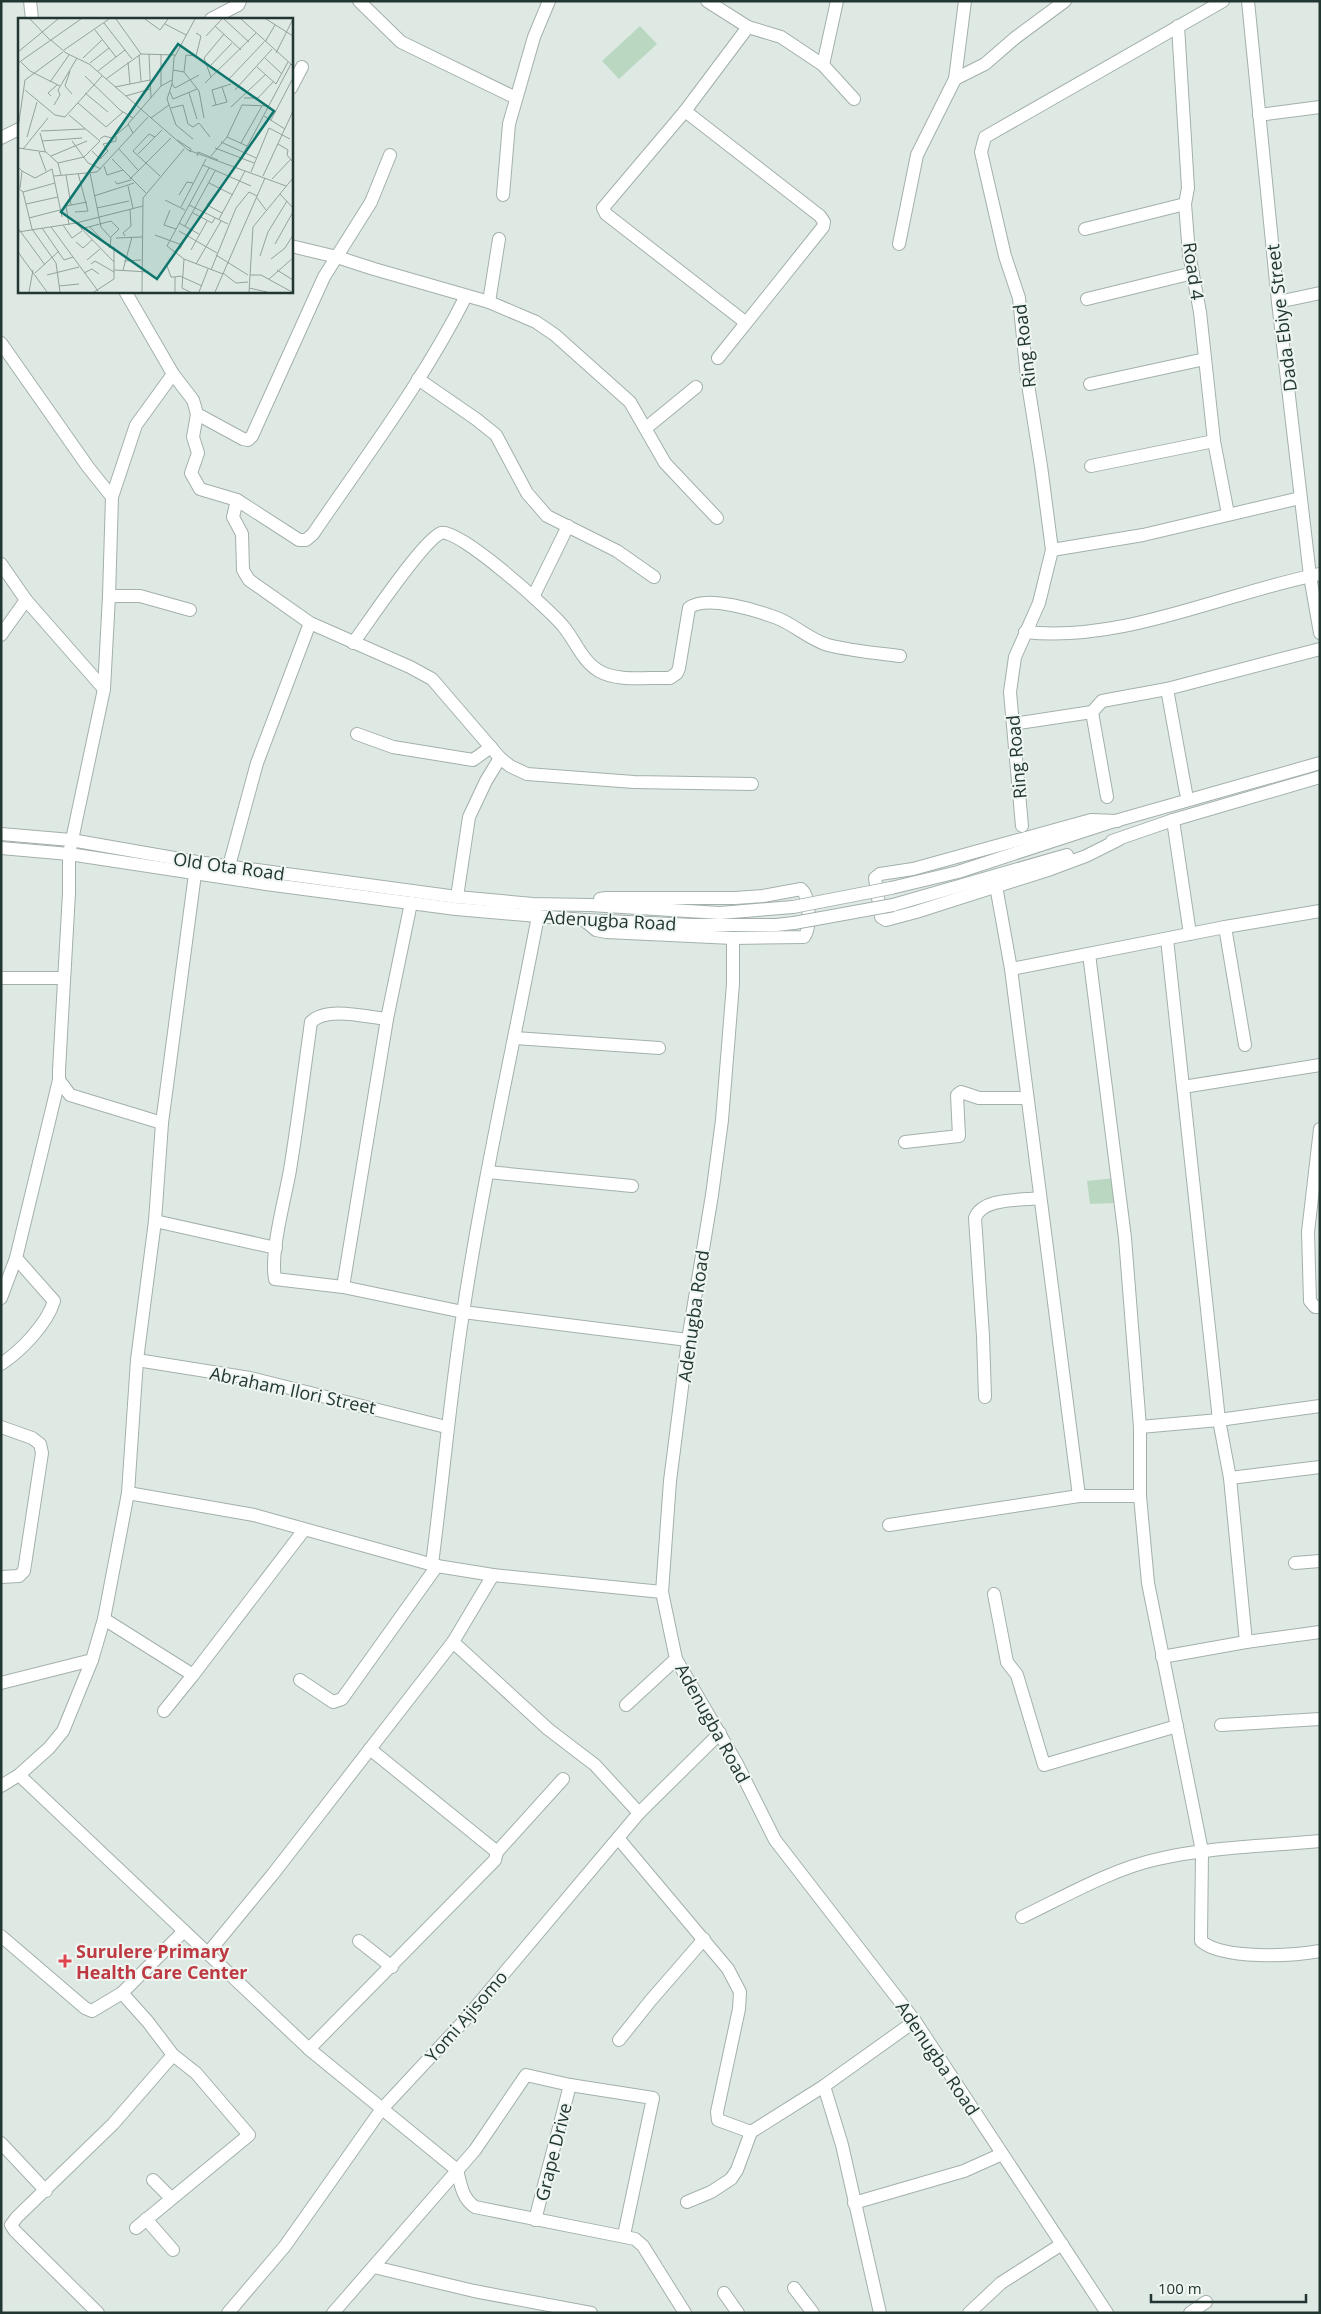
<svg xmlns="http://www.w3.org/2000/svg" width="1321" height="2314" viewBox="0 0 1321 2314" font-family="'Open Sans',sans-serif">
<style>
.green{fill:#bad8c1}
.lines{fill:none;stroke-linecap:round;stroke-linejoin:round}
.minor-casing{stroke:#a3b0ab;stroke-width:14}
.minor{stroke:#fff;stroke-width:12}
.minor-bridge-casing{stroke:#a3b0ab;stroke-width:14;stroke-linecap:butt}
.minor-bridge{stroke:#fff;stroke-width:12}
.health-dot{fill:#e0444e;stroke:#eff6f2;stroke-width:2}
.labels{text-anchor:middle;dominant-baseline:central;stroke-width:4;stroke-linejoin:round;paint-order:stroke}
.street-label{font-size:18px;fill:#223731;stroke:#eff6f2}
.health-label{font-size:18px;font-weight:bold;fill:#be3a42;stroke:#eff6f2;text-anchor:start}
.inset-road{fill:none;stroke:#93a29c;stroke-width:1}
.view{fill:#0f766e;fill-opacity:0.15;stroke:#0f766e;stroke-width:2.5}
.inset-edge{fill:none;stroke:#223731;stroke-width:2.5}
</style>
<rect width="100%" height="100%" fill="#dfe9e4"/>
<g class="green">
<polygon points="640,26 657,44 619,79 602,61"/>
<polygon points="1115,1178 1115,1203 1090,1204 1087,1181"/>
</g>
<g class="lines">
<g class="minor-casing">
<g id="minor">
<polyline points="30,1 32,19"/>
<polyline points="359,1 401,42 516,98"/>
<polyline points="707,1 748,27 781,37 823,65 854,99"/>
<polyline points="1248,1 1278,302 1310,576 1320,633"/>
<polyline points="211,19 238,5 240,1"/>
<polyline points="1178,26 1188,188 1185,204 1189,254 1200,312 1214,441 1228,514"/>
<polyline points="823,65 837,1"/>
<polyline points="955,79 985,64 1015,38 1065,1"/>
<polyline points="291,88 302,67"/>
<polyline points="685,111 820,216 824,222 823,227 718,358"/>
<polyline points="1259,115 1320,107"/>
<polyline points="1,138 19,129"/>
<polyline points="503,195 509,124 534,37 549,1"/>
<polyline points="1085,229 1185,204"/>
<polyline points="899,244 917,155 955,79 965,1"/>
<polyline points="291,246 337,257 374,269 489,302 536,322 555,335 630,402 665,463 717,518"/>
<polyline points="125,291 173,374 193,400 197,414 243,439 248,440 252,436 324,277 371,202 390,155"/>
<polyline points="1087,299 1193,273"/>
<polyline points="489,302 499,239"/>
<polyline points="1278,302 1320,293"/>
<polyline points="745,322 606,214 603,208 685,111 748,27"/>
<polyline points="1,343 88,467 112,497"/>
<polyline points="418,379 476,419 496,435 527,493 547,516 617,551 654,577"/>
<polyline points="1090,384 1205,359"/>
<polyline points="197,414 193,437 198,453 191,473 200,489 237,500 233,517 242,534 243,570 249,580 310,623 410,667 432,679 500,758 510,766 527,774 634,782 752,784"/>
<polyline points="646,428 696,387"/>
<polyline points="1091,466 1214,441"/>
<path d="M237,500l62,40h7l7,-6c53,-78 111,-154 153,-238"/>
<polyline points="1052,550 1143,535 1300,498"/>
<polyline points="1,564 26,600 104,689"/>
<polyline points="534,595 568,526"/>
<polyline points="109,596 140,596 190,610"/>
<path d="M1025,632c98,11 199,-39 295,-58"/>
<polyline points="1,635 26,600"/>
<path d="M353,643c15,-20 70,-103 88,-110 17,-6 109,77 122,93 12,14 19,35 36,45 19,11 48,6 71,7l7,-5 2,-5 10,-60c17,-14 69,3 88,10 18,7 33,22 51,27 24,6 48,8 72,11"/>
<polyline points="1167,689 1186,793"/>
<polyline points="1092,712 1107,797"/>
<polyline points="1013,724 1092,712 1102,701 1167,689 1320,649"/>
<polyline points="357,734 393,747 473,760 491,747"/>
<polyline points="1173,820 1190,934"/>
<polyline points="1117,821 1091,820 913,869 880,874 875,878 881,917 886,920 916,912 1051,869 1086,856 1118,840"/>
<polyline points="1022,826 1010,692 1015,657 1039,603 1052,550 1041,466 1027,378 1019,298 1005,256 981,152 985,137 1223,1"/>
<polyline points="1,834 71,840 197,862 457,897 533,904 590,905 720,913 793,907"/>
<polyline points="1112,841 1173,820 1320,777"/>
<polyline points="1,848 69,854 266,884 456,909 584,920 693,925 776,925 794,923"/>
<polyline points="229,866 257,763 310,623"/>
<polyline points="996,886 1011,969 1079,1496"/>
<polyline points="891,888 958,872 1108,823 1320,763"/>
<polyline points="457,897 469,817 486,781 500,758"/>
<polyline points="893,905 1067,855"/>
<path d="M584,920l12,10 10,2 127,6 71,-1c7,-9 6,-41 -3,-48l-38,7 -28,2h-129l-6,1"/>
<polyline points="1225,927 1245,1045"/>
<polyline points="733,938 733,984 722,1120 712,1195 688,1340 670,1481 662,1592 676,1659 736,1762 775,1840 915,2021 1107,2313"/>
<polyline points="1167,939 1219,1420 1230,1478 1246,1642"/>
<path d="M1089,954l36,284 15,189v69l8,87 54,268 -1,90c22,19 92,15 119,10"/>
<polyline points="1011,969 1225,927 1320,911"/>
<polyline points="1,978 64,978"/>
<path d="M387,1019c-21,-2 -60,-13 -76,3 -7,50 -13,99 -21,148 -5,29 -20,81 -15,109l68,8 120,25 225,28"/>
<polyline points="515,1038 659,1048"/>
<polyline points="1183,1087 1320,1065"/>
<polyline points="162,1123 70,1095 59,1080 59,1070 69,893 69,854 104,689 109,596 112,497 136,425 173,374"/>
<polyline points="1320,1129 1308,1232 1310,1301 1315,1307 1320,1307"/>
<polyline points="905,1142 959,1136 957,1095 961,1092 979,1098 1027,1098"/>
<polyline points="488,1172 632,1186"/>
<polyline points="155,1221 276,1248"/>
<polyline points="343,1287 387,1019 411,903"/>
<polyline points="1,1298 16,1258 59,1080"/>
<polyline points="137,1360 250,1378 446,1427"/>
<path d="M1,1364c20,-13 46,-40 53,-63l-38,-43"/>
<path d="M985,1397l-2,-61 -8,-118c8,-21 45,-17 64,-20"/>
<polyline points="1,1427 32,1438 40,1444 42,1453 24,1571 19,1576 1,1577"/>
<polyline points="1140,1427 1219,1420 1320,1406"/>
<polyline points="1230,1478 1320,1467"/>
<polyline points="128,1493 254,1515 437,1566 493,1575 662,1592"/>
<polyline points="889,1525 1079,1496 1140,1496"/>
<polyline points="1295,1563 1320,1561"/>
<path d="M432,1564c11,-84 18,-167 31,-251 20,-133 50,-265 75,-397"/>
<polyline points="994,1594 1007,1662 1017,1675 1044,1765 1177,1726"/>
<polyline points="104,1619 193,1675 304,1530"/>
<polyline points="453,1642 548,1729 595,1765 639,1813"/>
<polyline points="1162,1657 1246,1642 1320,1632"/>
<polyline points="300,1680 333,1702 342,1699 437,1566"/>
<polyline points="1,1683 92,1660"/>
<polyline points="626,1705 676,1659"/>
<polyline points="164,1711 193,1675"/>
<polyline points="1221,1725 1320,1719"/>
<polyline points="370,1749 497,1852"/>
<path d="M19,1775l290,274 148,121c4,15 5,28 18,37l160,32 8,7 42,67"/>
<polyline points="1,1786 19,1775 49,1748 63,1731 92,1660 104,1619 128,1493 137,1360 155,1221 162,1123 195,874"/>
<polyline points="618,1838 728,1969 740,1992 739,2009 717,2112 718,2120 751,2132"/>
<path d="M1022,1917c42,-20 90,-48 136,-58 52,-12 108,-13 162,-18"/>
<polyline points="1,1936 85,2008 92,2011 122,1993 148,2022 173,2055 196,2073 249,2135 136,2228"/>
<polyline points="359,1941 392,1967"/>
<polyline points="208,1953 273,1874 453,1642 493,1575"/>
<polyline points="122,1993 184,1931"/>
<polyline points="619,2040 651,2000 704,1939"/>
<polyline points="309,2049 495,1860 497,1852 563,1779"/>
<polyline points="824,2086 842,2145 880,2313"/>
<polyline points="1,2143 46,2191"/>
<polyline points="153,2180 171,2198"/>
<polyline points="687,2202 711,2192 731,2179 737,2170 751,2132 824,2086 915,2021"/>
<polyline points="854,2203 964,2171 1002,2154"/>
<polyline points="146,2219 173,2250"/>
<polyline points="535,2220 570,2085"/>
<polyline points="374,2267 474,2291 591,2313"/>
<polyline points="794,2288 813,2313"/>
<polyline points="724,2293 738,2313"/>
<polyline points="98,2313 15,2231 11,2225 17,2217 113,2124 173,2055"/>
<polyline points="228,2313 285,2246 381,2110 463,2022 639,1813 720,1733"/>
<polyline points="333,2313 475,2150 526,2075 570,2085 653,2098 624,2235"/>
<polyline points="969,2313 1001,2283 1062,2244"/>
<polyline points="1190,2313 1206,2302"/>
</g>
</g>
<use href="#minor" class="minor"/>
<g class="minor-bridge-casing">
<g id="minor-bridge">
<polyline points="793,907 891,888"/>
<polyline points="794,923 893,905"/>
</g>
</g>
<use href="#minor-bridge" class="minor-bridge"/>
</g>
<path class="health-dot" d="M62.5 1953.5h5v5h5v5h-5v5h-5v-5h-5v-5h5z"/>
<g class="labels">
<g class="street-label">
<text transform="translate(1194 271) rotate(82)">Road 4</text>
<text transform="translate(1281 318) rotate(-97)">Dada Ebiye Street</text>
<text transform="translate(1024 346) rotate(-97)">Ring Road</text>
<text transform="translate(1016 757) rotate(-95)">Ring Road</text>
<text transform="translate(229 866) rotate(8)">Old Ota Road</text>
<text transform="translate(610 920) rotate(3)">Adenugba Road</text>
<text transform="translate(693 1316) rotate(-82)">Adenugba Road</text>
<text transform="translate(293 1390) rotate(12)">Abraham Ilori Street</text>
<text transform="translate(713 1723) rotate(61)">Adenugba Road</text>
<text transform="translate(466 2016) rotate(-49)">Yomi Ajisomo</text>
<text transform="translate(938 2058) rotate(56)">Adenugba Road</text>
<text transform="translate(553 2152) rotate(-76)">Grape Drive</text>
</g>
<g class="health-label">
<text x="76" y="1951">Surulere Primary<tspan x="76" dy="21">Health Care Center</tspan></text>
</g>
</g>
<g transform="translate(18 18)">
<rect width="275" height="275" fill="#dfe9e4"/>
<path class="inset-road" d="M12,1l20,21M98,1l25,35M127,1l15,11 8,-11M177,1l-21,39 -2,26 3,4 24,-13M206,1l25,23M223,1l51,46M248,1l27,17M86,5l28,36M147,6l21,11M197,8l26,24M77,12l21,27M188,18l16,-17M33,22l15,13 23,11 99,86 98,36M247,24l10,-17M46,32l45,-31M0,34l40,-33M258,35l17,-34M131,36l2,44M143,36v32M121,37l2,26M65,40l19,-18M247,40l17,16M3,44l9,9 30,15M110,44l2,22M0,45l63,-44M72,45l19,-15M193,47l21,-22M239,49l19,17 12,-22M155,52l11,2 15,19 5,27M52,53l-5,15 7,8M80,53l27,-21M166,54l2,-17 10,1 5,-20 -5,-3M67,58l35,34 13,8M193,59l-7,-19 20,-24M88,61l35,-25 34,1M211,61l35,-37M32,64l19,-27M187,65l51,-50M154,66l-5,15 9,26 17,14M97,69l35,-7M7,72l30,25 10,2 37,-41M217,72l37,-41M152,74l3,7 24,-10M67,75l23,19M171,75l8,26M33,78l-3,-3 9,-8M108,78l24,-7M226,80h14l15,-16M60,85l28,24 17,-15M36,87l6,-10 -2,-5 19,-32M198,87l-4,-15 19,-6M194,88l15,-4 -5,-15M213,89l34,-32M153,90l12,-3 5,19 5,3 6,-4 11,14M246,98l21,13M133,100l18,-13M253,102l22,-42M0,110l7,-48 38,-28M23,113l44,-2M22,115l5,18 13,12 3,12M115,115l-5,-9 33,-38 11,-6M9,119l10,-35M137,119l-6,-3 -16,17 27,25M209,119l20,9M82,121l4,-3 8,2 16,-13M159,122l14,9 -1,3M24,123l40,-3M54,123l16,22 13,6M203,124l35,16M223,125l21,-37M85,126l13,-3v-5M260,126l10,6 -1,5 6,7M0,130l28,4M197,130l39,15M5,131l25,-31M101,131l19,21M74,133l8,8 8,-8 -5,-7M21,134l7,19M120,136l24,-24M33,138l36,-15M179,138l1,-4 20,8M193,138l16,-19 15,-32 27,1M223,140l50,-94M94,141l34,34M40,145l26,-6 16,-16 -31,-26M185,147l48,21M86,148l3,9 16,-5M0,149l4,4 -2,17M191,150l-42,78 17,13 39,15M4,153l13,7 17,-9 10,48M233,154l18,-44 21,11M72,155l11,54 10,11 -1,10M48,157l5,30M36,158l43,-4 51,-55M245,158l30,-65M112,161l41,-41M254,161l19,-20M97,163l2,3 14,-4M191,165l24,12M110,168l5,22M0,170l5,4 32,-9M5,174l9,37 24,34 4,29M262,176l13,14M161,177l8,-13 6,1M76,178l40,-13M239,180l9,12M147,182l20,10M8,186l32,-7M171,187l39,19M163,189l25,-48M79,190l32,-7M152,192l-6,15 12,4M57,194l13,-1 -10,-38M175,195l19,10 3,-5M204,195l-15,-8 21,-28M11,200l31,-8M201,201l26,-48M58,205l38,39M161,205l20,11M45,207l9,13 10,-7M51,207l-3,-19 21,-4M167,208l30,-55M33,209l47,64M72,209l20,21M0,210l27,37M24,210l22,32 9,-3M63,211l30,-8 8,8 -9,9M161,213l38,22M0,214l58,-9 67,-17M137,217l27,10M107,218l-2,-3 8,-7 -1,-17M98,220l26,-1M58,224l7,6 9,-8M257,226l18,-32M162,231l7,-14M173,232l16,-29M0,234l29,40M198,237l32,20M242,238l8,-24 19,-31M166,241l-2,29 8,4M253,241l14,-11 8,-13M69,242l13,-11M106,243l17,-1M73,246l4,-3 19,11M178,246l25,-43M149,248l4,11h4M96,252l35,2M105,252l9,-33M193,252l25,-62 13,-16 8,4M259,252l16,10M17,255l24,-22M66,255l8,-4 7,5M205,255l13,10 12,-1M29,257l32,-8M232,257h11l31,17M251,261l24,-21M41,268l20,-2M231,270l18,4M11,274l4,-22M76,274l20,-13v-32M124,274l1,-94 41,-49M157,274v-15l5,-1 22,10M181,274l9,-23M197,274l50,-114M231,274l4,-65 40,-49"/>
<path class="view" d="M160,26l96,67 -117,168 -96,-67z"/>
<rect width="275" height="275" class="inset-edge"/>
</g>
<rect width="1321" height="2314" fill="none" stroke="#223731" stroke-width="5"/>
<path d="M1151 2294v8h155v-8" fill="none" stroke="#223731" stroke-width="2.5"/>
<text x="1158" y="2294" font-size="15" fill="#223731" stroke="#eff6f2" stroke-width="4" paint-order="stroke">100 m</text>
</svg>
